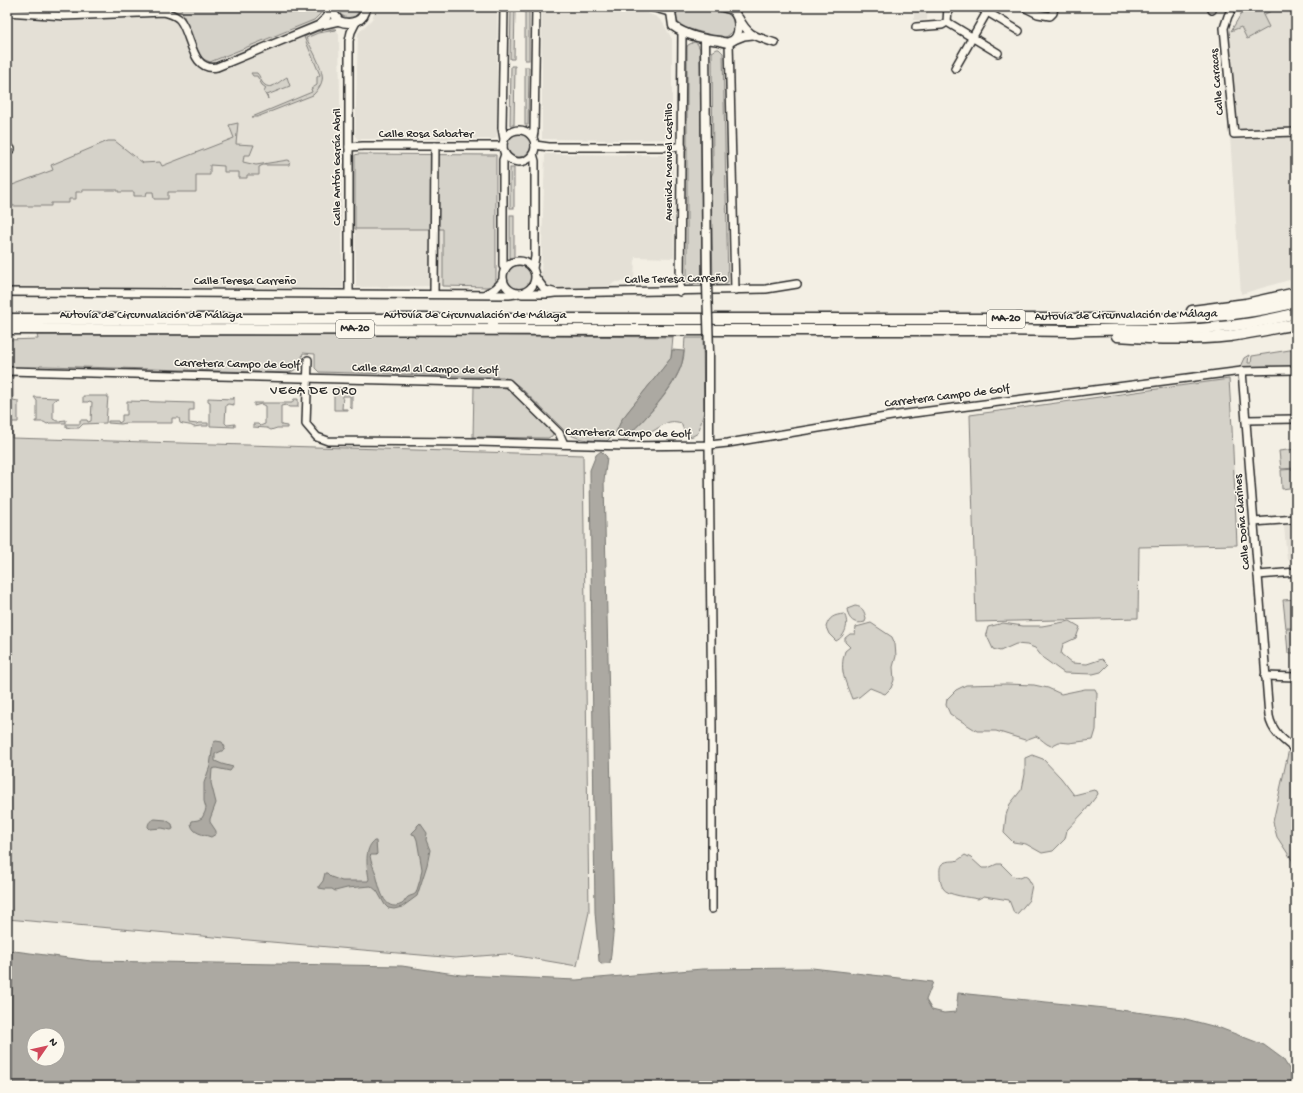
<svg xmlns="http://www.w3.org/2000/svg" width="1303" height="1093" viewBox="0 0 1303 1093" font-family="'Gochi Hand',sans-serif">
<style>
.built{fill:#e4e0d6}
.green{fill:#d5d2c9;stroke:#807e7a}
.water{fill:#aca9a2;stroke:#787772;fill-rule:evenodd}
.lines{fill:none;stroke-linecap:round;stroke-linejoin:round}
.minor-casing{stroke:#2b2b2b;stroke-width:10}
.major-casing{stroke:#2b2b2b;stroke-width:11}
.highway-casing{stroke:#2b2b2b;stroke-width:13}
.minor{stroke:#fbf7ec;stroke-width:7}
.major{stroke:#fbf7ec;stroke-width:8}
.highway{stroke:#fbf7ec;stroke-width:10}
.major-bridge-casing{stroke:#2b2b2b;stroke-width:11;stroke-linecap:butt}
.major-bridge{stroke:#fbf7ec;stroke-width:8}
.labels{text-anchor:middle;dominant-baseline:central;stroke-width:3;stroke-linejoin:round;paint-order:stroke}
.shield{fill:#fbf7ec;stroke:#696865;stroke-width:1}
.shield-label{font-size:11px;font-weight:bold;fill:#2b2b2b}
.street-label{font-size:12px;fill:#2b2b2b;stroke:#fbf7ec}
.neighbourhood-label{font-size:13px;letter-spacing:1px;fill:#2b2b2b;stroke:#fbf7ec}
</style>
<rect width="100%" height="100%" fill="#f3efe4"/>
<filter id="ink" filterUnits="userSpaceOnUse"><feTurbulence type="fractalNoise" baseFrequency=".025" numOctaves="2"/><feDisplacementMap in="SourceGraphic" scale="8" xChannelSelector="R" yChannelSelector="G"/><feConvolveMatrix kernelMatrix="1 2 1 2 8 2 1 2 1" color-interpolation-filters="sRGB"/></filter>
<g filter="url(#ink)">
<g class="built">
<polygon points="7,7 30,7 52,11 128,7 323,7 339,34 343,288 7,288"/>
<polygon points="376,7 495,7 497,12 497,136 495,139 358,139 355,136 358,33 372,19"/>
<polygon points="544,7 615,7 647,13 657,17 663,23 672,39 672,139 617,140 542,139 542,12"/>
<polygon points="914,7 928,7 927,20 914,20"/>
<polygon points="1279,7 1292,7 1296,10 1296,278 1241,294 1223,36"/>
<polygon points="545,154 673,155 674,258 635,257 634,281 615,282 607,288 552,289 545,286 542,281 541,275"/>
<polygon points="355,229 443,229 443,286 356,287"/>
<polygon points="1296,524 1296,560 1287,560 1284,525"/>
</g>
<g class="green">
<polygon points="180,7 321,7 322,9 320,14 314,20 210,62 201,58"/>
<polygon points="335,7 361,7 356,16 347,18 339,14"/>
<path d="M679,7c17,0 45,-4 55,13 0,10 -3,17 -13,18l-38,-11c-8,-5 -8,-12 -4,-20z"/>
<polygon points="1245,7 1279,7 1263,15 1269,27 1247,39 1241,27 1231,31"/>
<polygon points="511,8 515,8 514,59 510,59"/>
<rect x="525" y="9" width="4" height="51"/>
<path d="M332,29h5l-1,1 -18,3 -12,5c5,9 15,27 16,36 2,8 -4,16 -9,21l-56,22h-5l60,-25 -1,-3 6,-4v-8l3,-2 -16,-38 14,-6 4,1z"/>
<polygon points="694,42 697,43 700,49 702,284 687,283 687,47 688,45"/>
<polygon points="717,49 719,49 723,53 728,282 713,284 711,177 713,172 712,55 712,52"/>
<polygon points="511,66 515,66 514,125 510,125"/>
<polygon points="525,67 529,67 528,125 525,125"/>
<path d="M251,73h6c3,3 3,6 5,9 8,11 17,-1 25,-5l3,9 -23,9 1,4 -4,-7 2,-4 -4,-3 -5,-9h-4z"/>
<polygon points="238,123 236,144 254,145 250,155 244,155 243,162 256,165 288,160 290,161 289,165 263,165 259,167 259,175 247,175 247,178 239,178 239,172 224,172 224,166 210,165 210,175 196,175 196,192 168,192 168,199 154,199 153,192 147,192 146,196 134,196 134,192 118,192 118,190 83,190 83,192 76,192 76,199 69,199 69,203 51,203 51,206 12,206 12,204 7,204 7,187 53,170 51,165 108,141 115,141 143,163 160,162 162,166 234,138 229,125"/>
<circle cx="519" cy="145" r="12"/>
<polygon points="358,154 496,155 496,279 492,286 487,287 443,286 443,229 355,229 355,155"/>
<rect x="510" y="168" width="4" height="40"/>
<rect x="510" y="215" width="4" height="43"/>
<circle cx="519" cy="277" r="12"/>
<path d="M37,335h376l2,2h2l2,-2 254,2 -2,21 -49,61 -6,13 -9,9c-15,-1 -27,0 -40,-8l-47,-46 -8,-6 -9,-4 -184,-5 -4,-4v-14l-12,-1c-2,10 -4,16 -14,20l-242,-7h-7l-2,3 -31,-1v-28l31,-1z"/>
<path d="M685,338h18l1,73 -4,16 -2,6 -5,3 -5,1 -3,-4 -4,-10c-15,-5 -20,5 -32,10 -8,3 -17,4 -25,6 19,-17 52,-52 58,-76 3,-8 2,-17 3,-25z"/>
<polygon points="1296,349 1296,367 1239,369 1244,358 1249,355 1248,363 1251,363 1252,356"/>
<polygon points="7,376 13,376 13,400 18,401 18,422 12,422 12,438 583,455 589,912 577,966 506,954 455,958 7,919"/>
<polygon points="1229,379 1232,428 1237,545 1139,547 1138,618 976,622 970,415"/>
<polygon points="474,387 506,388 508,389 552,431 553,434 552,436 548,438 473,437"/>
<polygon points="334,388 352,388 352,409 350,407 350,396 343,396 342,409 348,409 349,410 334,410"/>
<polygon points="83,396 108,396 106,423 83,424 79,428 71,428 66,427 66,424 80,424 80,420 87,420 88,422 91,421 92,402 89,401 88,402 83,402"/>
<polygon points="34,397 58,398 53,401 53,419 57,421 66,420 66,423 50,423 47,424 44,422 35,422 35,421 37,421 37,401"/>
<polygon points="234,397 234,405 228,404 226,405 225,423 227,425 235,424 235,427 210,426 210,402 208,401 208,398 233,399"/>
<polygon points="294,399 298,399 298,407 289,407 286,405 281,406 281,425 287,426 287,428 277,428 271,430 267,428 253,427 253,424 258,424 260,426 265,424 265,406 261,404 254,406 254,403 292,403"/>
<path d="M127,401l67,2v7h-5v13l8,1 1,-1h10v3h-8l-6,1c-4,-3 -10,-2 -14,-4l-1,-5h-7v5h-46l-5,1 -13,-1v-2h10l1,2 3,-2v-6h5z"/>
<polygon points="1296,449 1295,468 1281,469 1279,451"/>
<polygon points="1295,469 1296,487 1282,489 1281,470"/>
<polygon points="1296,599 1296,628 1286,628 1283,600"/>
<path d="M855,606c8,1 9,5 11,12l-1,4c-10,3 -17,-2 -18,-13z"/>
<path d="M844,614c6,9 1,23 -8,27l-7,-7 -3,-7c3,-10 8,-12 18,-13z"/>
<polygon points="1070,621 1080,627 1076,638 1063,644 1061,654 1072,663 1087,664 1102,659 1108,665 1101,672 1093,674 1064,673 1043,658 1035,648 1027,645 1016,644 1000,651 993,649 986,634 988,627 1003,623 1023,626 1042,626"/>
<path d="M871,623l21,14 3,7 1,12 -3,11 1,13 -3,8 -6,6 -15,-6 -11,9 -7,2c-7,-19 -13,-28 -7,-48l5,-4 -5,-5v-4l5,-4h5l1,-7z"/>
<polygon points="1286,629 1296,629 1296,653 1288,653"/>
<path d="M1006,684l28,1 14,3 13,6 24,-5h10l2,4 -1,37 -3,10 -24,3 -10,-1 -8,4c-6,-2 -9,-7 -15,-10l-11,4 -29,-9h-19l-27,-17 -4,-9 1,-6 9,-9 10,-5z"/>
<polygon points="1289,749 1296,755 1296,866 1277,837 1273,822"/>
<polygon points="1032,755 1043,759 1061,778 1074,795 1094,790 1097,791 1098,794 1085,811 1067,830 1065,839 1053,851 1042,853 1026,844 1013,842 1004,833 1006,815 1010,804 1022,789 1025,774 1025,758"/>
<path d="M965,855l6,3 11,10h6l9,-4h4l12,12 7,2 5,-2 3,2 4,7 -3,15 -11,13 -2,1 -2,-1 -5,-13 -25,-4 -6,3c-8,-2 -31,-3 -35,-11 -2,-3 -3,-8 -3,-12 0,-4 -1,-9 2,-12 4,-3 8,-3 12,-3 4,0 8,-4 11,-6z"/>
</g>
<g class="water">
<path d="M672,350l12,1c-1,4 -1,8 -2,12 -7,24 -39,59 -58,76l-8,-7 6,-13 49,-61z"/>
<polygon points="601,451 607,457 604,481 614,925 610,963 601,964 599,961 595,912 590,470 596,455"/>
<path d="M216,741l6,1 3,5 -1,3 -9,4v7l7,3 11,3 -3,4 -14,-3 -4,1 -1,14 5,20 -6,16v3l6,9v3l-5,3c-8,-3 -18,-3 -20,-13l1,-3 6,-1 4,-2 3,-6 1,-4 -2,-7v-18l6,-17 3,-22 1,-2z"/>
<path d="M155,819l11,1 6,4 1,5 -2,1 -9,-2 -12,1 -2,-2c0,-5 3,-7 7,-8z"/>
<path d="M420,823l7,10 -1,7 4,10 -3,15 -10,31 -15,11 -8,2 -6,-1 -3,-3 -8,-14 -6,-5 -24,2 -12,3 -3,-2h-7l-6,-1v-2l4,-5 2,-8h2l4,4 11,4h26l1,-2c-2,-12 -5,-30 5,-38h2l1,13 -1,1h-5l-1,1c1,7 4,12 6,18 3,11 7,40 26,30 3,-2 3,-5 6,-7 3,-2 5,-1 8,-4l4,-13 2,-11 -5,-29 -2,-5 -3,-1v-1l5,-5v-2z"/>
<path d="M7,950l84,11 311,5 59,9 115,5 126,-11 110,-1 121,14 -7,18 6,10 12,3 12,-1 2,-19 147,15 77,10 38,10 44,17 19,14 11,18 -6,9h-1281zM34,1035h24v24h-24z"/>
</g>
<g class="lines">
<g class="minor-casing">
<g id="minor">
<polyline points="504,7 502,128 504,139"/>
<polyline points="979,7 1019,31"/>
<polyline points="1024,7 1038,14 1050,16 1053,13 1054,7"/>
<polyline points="1211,7 1212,10"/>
<polyline points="1233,7 1228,16 1224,28 1234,134 1296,132"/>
<path d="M7,12l57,4 100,-4c6,2 12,3 16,8 12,15 11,52 37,47l100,-41 22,-5"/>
<path d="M739,18c10,19 17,18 36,25"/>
<polyline points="947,22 998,53"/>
<polyline points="319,25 327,17 331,10"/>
<polyline points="916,27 942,25 947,22 948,7"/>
<polyline points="734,40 744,36 753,35"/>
<polyline points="729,42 735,290"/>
<polyline points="955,68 987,12"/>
<circle cx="519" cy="146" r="16"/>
<polyline points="533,137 534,132 536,7"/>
<polyline points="535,145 549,147 682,147"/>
<polyline points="349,147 363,146 503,146"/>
<polyline points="7,151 11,149"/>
<circle cx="519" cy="277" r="16"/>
<polyline points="533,268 535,257 535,161 533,154"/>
<polyline points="505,269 503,266 503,160 505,154"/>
<polyline points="536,278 545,290 553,292"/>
<polyline points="7,292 509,295 516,294"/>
<polyline points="680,292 682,32"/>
<polyline points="349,293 349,41 351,32 356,22"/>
<path d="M487,293c8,-3 11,-6 16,-13"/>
<polyline points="434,294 435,146"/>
<polyline points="522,294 547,294 555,293 766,289 797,284"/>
<polyline points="308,360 306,424 317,437 328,441 477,442 626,446 709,445 728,443 898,415 1242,371 1296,370"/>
<polyline points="7,371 508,383 559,433 564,444"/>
<path d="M1242,371l27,345c3,16 14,24 27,34"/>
<polyline points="1246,420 1296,419"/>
<polyline points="709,445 712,727 712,909"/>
<polyline points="1254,522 1296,519"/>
<polyline points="1258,575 1296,572"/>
<polyline points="1265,676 1296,677"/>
</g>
</g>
<g class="major-casing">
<g id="major">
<path d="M331,7v3l8,11c12,5 26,0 27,-14"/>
<polyline points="653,7 671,12"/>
<path d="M674,7l-3,5 2,14c14,10 30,13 47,15 2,1 7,2 9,1 12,-2 12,-24 4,-31 -2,-2 -7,-3 -11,-4"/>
<polyline points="705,39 707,284"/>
<polyline points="709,353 709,445"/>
</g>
</g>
<g class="highway-casing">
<g id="highway">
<polyline points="1192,311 1246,304 1296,293"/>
<polyline points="7,319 702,319"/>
<path d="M715,319h460c41,-2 82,-6 121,-17"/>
<polyline points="7,329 702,330"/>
<path d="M715,330h261l97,1c34,-3 68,-1 102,-1 40,-1 82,-6 121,-17"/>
<path d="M1117,336c38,3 75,4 113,0 22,-3 44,-8 66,-12"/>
</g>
</g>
<use href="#minor" class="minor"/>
<use href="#major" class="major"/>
<use href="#highway" class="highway"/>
<g class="major-bridge-casing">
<polyline id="major-bridge" points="707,284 709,353"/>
</g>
<use href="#major-bridge" class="major-bridge"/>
</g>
</g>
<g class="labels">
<g class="shield">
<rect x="987" y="310" width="38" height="18" rx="3"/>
<rect x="336" y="320" width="38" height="18" rx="3"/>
</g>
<g class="shield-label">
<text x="1006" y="319">MA-20</text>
<text x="355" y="329">MA-20</text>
</g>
<g class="street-label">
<text transform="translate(1218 82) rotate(-95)">Calle Caracas</text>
<text x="426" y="135">Calle Rosa Sabater</text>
<text transform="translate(670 162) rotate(-90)">Avenida Manuel Castillo</text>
<text transform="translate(338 167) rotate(-90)">Calle Antón García Abril</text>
<text transform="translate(676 280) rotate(-1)">Calle Teresa Carreño</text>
<text x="245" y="282">Calle Teresa Carreño</text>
<text x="151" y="316">Autovía de Circunvalación de Málaga</text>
<text x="475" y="316">Autovía de Circunvalación de Málaga</text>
<text transform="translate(1126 316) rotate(-1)">Autovía de Circunvalación de Málaga</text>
<text transform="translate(237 365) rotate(1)">Carretera Campo de Golf</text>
<text transform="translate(425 370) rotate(1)">Calle Ramal al Campo de Golf</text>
<text transform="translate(947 397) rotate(-7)">Carretera Campo de Golf</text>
<text transform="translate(628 434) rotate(1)">Carretera Campo de Golf</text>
<text transform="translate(1243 522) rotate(-95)">Calle Doña Clarines</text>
</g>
<g class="neighbourhood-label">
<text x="314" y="391">VEGA DE ORO</text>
</g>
</g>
<rect width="1303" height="1093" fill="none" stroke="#fbf7ec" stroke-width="24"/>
<rect x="12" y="12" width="1279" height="1069" fill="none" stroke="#2b2b2b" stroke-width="1.5" filter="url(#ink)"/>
<g transform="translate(46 1047) rotate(56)"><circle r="19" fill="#fbf7ec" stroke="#a8a59f"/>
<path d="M0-3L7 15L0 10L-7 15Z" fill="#d1495b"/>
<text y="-6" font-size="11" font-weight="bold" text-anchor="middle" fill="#2b2b2b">N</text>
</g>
</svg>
